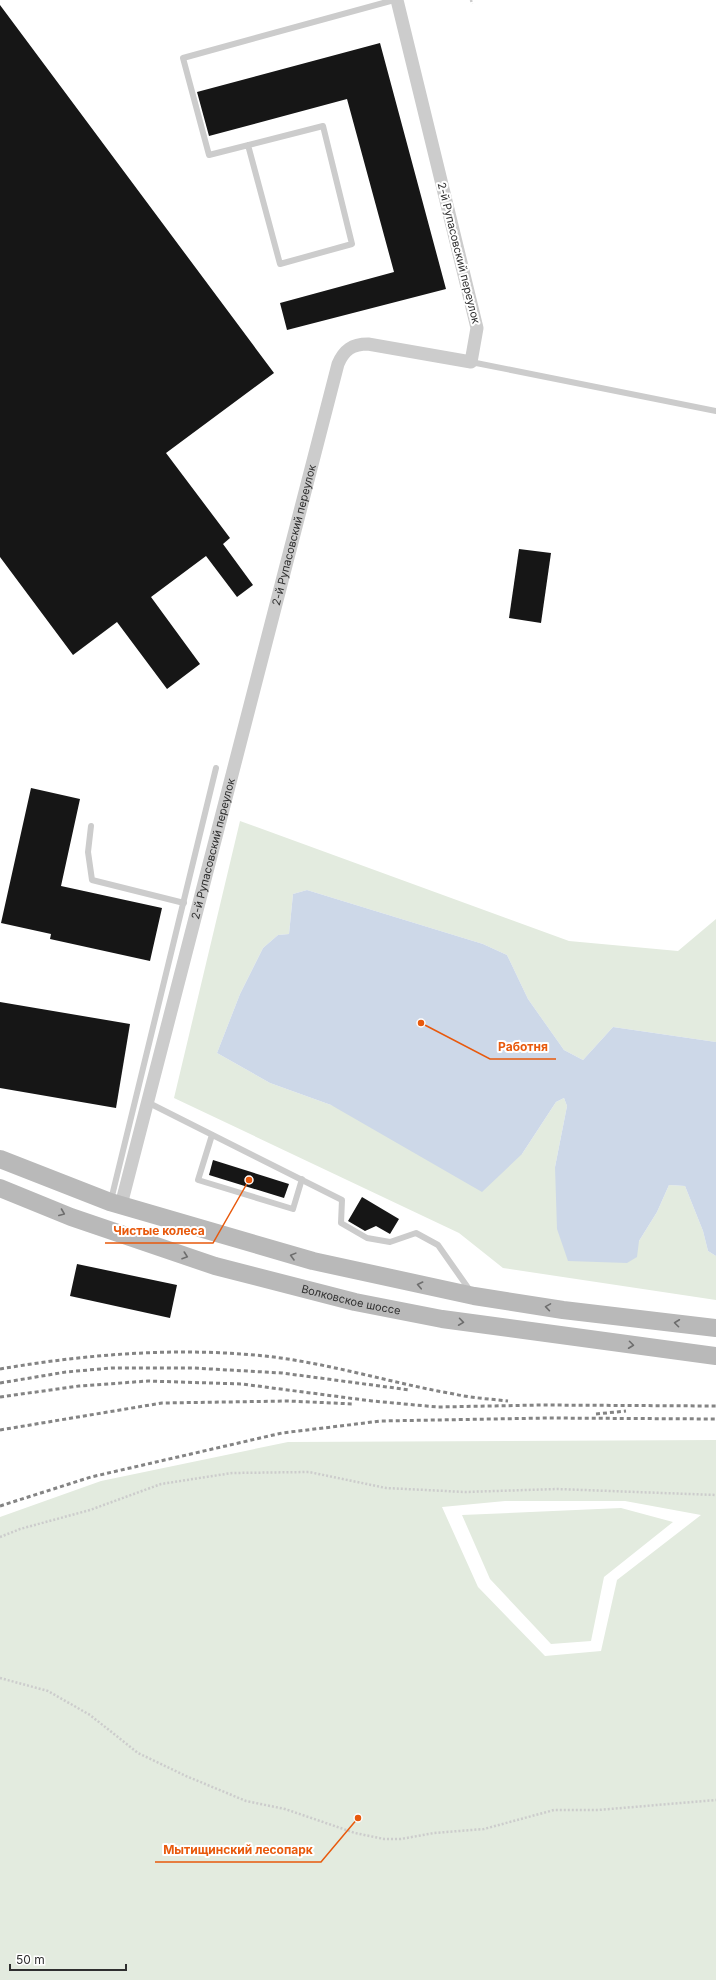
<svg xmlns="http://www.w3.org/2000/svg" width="716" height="1980" viewBox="0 0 716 1980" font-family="Inter,sans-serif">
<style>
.green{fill:#e3ebdf;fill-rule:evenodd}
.water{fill:#cdd8e8}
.building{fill:#161616}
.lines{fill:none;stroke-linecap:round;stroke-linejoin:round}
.path{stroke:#ccc;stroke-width:2.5;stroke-dasharray:2 2;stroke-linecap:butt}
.lane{stroke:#ccc;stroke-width:6}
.street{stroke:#ccc;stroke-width:13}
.secondary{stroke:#b9b9b9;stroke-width:18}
.rail{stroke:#848484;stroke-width:3;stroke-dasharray:4 3;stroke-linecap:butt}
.oneway{stroke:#6d6d6d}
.labels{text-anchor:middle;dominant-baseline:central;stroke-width:4;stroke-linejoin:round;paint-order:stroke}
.street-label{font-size:11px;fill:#2f2f2f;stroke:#fff}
.leader{fill:none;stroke:#e8590c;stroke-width:1.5}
.callout-dot{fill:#e8590c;stroke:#fff;stroke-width:1.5}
.callout-label{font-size:12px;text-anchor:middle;font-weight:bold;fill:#e8590c;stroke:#fff;stroke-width:4;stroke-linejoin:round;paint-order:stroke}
</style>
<rect width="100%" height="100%" fill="#fff"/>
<g class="green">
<polygon points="240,821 569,941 678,951 716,919 716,1042 613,1027 583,1060 564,1050 528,999 507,955 483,944 307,890 293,894 289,934 278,935 263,948 240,994 217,1053 270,1083 331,1105 522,1154 556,1102 564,1098 567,1106 555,1167 639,1241 657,1212 669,1185 685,1186 703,1231 708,1251 716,1256 716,1300 503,1268 459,1233 174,1098"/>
<path d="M716,1440v540h-716v-463l101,-36 187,-39zM505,1501h120l76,14 -84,65 -16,71 -56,5 -67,-69 -36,-80z"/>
<polygon points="621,1508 673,1522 604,1577 591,1641 551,1644 490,1579 462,1515"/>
</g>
<polygon class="water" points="307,890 483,944 507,955 528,999 564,1050 583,1060 613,1027 716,1042 716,1256 708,1251 703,1231 685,1186 669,1185 657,1212 639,1241 637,1257 627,1263 568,1261 557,1229 555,1167 567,1106 564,1098 556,1102 522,1154 482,1192 331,1105 270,1083 217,1053 240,994 263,948 278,935 289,934 293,894"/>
<g class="building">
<polygon points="0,5 274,373 166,453 230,538 223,544 253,585 237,597 206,556 151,597 200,664 167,689 117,622 73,655 0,557"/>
<polygon points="380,43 446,289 287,330 280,303 394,272 347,99 209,136 197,92"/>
<polygon points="519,549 551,553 541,623 509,618"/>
<polygon points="31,788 80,799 61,886 162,908 150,961 50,939 51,934 1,923"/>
<polygon points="0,1002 130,1024 116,1108 0,1088"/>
<polygon points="213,1160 289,1184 284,1198 209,1175"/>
<polygon points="362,1197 399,1219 390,1234 376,1226 365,1231 348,1221"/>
<polygon points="77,1264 177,1285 170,1318 70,1296"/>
</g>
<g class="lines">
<g class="path">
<polyline points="471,0 472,4"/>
<polyline points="0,1537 20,1529 90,1510 161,1484 232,1473 309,1472 386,1488 465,1492 557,1489 716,1495"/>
<polyline points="0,1678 48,1691 90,1715 138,1753 186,1776 246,1801 285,1809 355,1833 384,1839 401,1839 434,1833 484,1829 554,1810 598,1810 716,1800"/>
</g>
<g class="lane">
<polyline points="248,145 280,264 352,244 323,126 209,155 183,58 394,0"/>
<polyline points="471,362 716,411"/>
<polyline points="91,826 88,852 92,880 184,903"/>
<polyline points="149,1103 342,1200 341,1223 367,1238 390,1242 416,1233 438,1245 471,1292"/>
<polyline points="212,1135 198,1180 293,1209 302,1179"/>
<polyline points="111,1200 216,768"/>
</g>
<path class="street" id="s1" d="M121,1205l217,-841c6,-14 14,-20 30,-20l103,18 6,-34 -80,-328"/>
<g class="secondary">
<polyline points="0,1159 110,1202 313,1261 474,1296 563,1310 716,1328"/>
<path id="s2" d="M0,1188l71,29 144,49 140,36 87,17 274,37"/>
</g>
<g class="rail">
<path d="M0,1369c88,-15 176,-22 265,-13 64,7 126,27 189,38 18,4 36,5 54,7"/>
<polyline points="0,1383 66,1372 111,1368 193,1368 282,1373 410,1390"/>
<polyline points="0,1397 79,1386 148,1381 242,1384 372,1401 438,1407 542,1405 716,1406"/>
<polyline points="596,1414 626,1411"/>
<polyline points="0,1430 162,1403 288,1401 354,1404"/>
<polyline points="0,1506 91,1477 282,1433 381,1421 548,1418 716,1419"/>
</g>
</g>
<defs><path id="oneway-chevron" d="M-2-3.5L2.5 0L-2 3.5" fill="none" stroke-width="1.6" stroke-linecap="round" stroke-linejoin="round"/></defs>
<g class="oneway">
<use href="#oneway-chevron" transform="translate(62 1213) rotate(22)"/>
<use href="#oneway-chevron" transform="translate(185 1256) rotate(19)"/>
<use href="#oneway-chevron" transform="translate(293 1256) rotate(-165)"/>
<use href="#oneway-chevron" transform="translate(420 1285) rotate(-168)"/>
<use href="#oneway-chevron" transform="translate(548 1307) rotate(-171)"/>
<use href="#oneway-chevron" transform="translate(461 1322) rotate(8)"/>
<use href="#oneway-chevron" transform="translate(677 1323) rotate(-173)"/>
<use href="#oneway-chevron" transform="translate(631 1345) rotate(7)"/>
</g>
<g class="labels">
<g class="street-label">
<text transform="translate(459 253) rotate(76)">2-й Рупасовский переулок</text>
<text stroke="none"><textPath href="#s1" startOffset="692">2-й Рупасовский переулок</textPath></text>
<text stroke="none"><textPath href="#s1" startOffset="368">2-й Рупасовский переулок</textPath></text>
<text stroke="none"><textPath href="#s2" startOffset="369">Волковское шоссе</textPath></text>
</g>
</g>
<path class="leader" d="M421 1023L490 1059H556M249 1180L213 1243H105M358 1818L321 1862H155"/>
<g class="callout-dot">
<circle cx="421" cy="1023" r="4"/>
<circle cx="249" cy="1180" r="4"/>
<circle cx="358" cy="1818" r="4"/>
</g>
<g class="callout-label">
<text x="523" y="1051">Работня</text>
<text x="159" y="1235">Чистые колеса</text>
<text x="238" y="1854">Мытищинский лесопарк</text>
</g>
<path d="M10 1964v6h116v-6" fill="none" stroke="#2f2f2f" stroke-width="2"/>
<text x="16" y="1964" font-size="12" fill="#2f2f2f" stroke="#ffffff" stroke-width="3" paint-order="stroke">50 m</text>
</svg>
